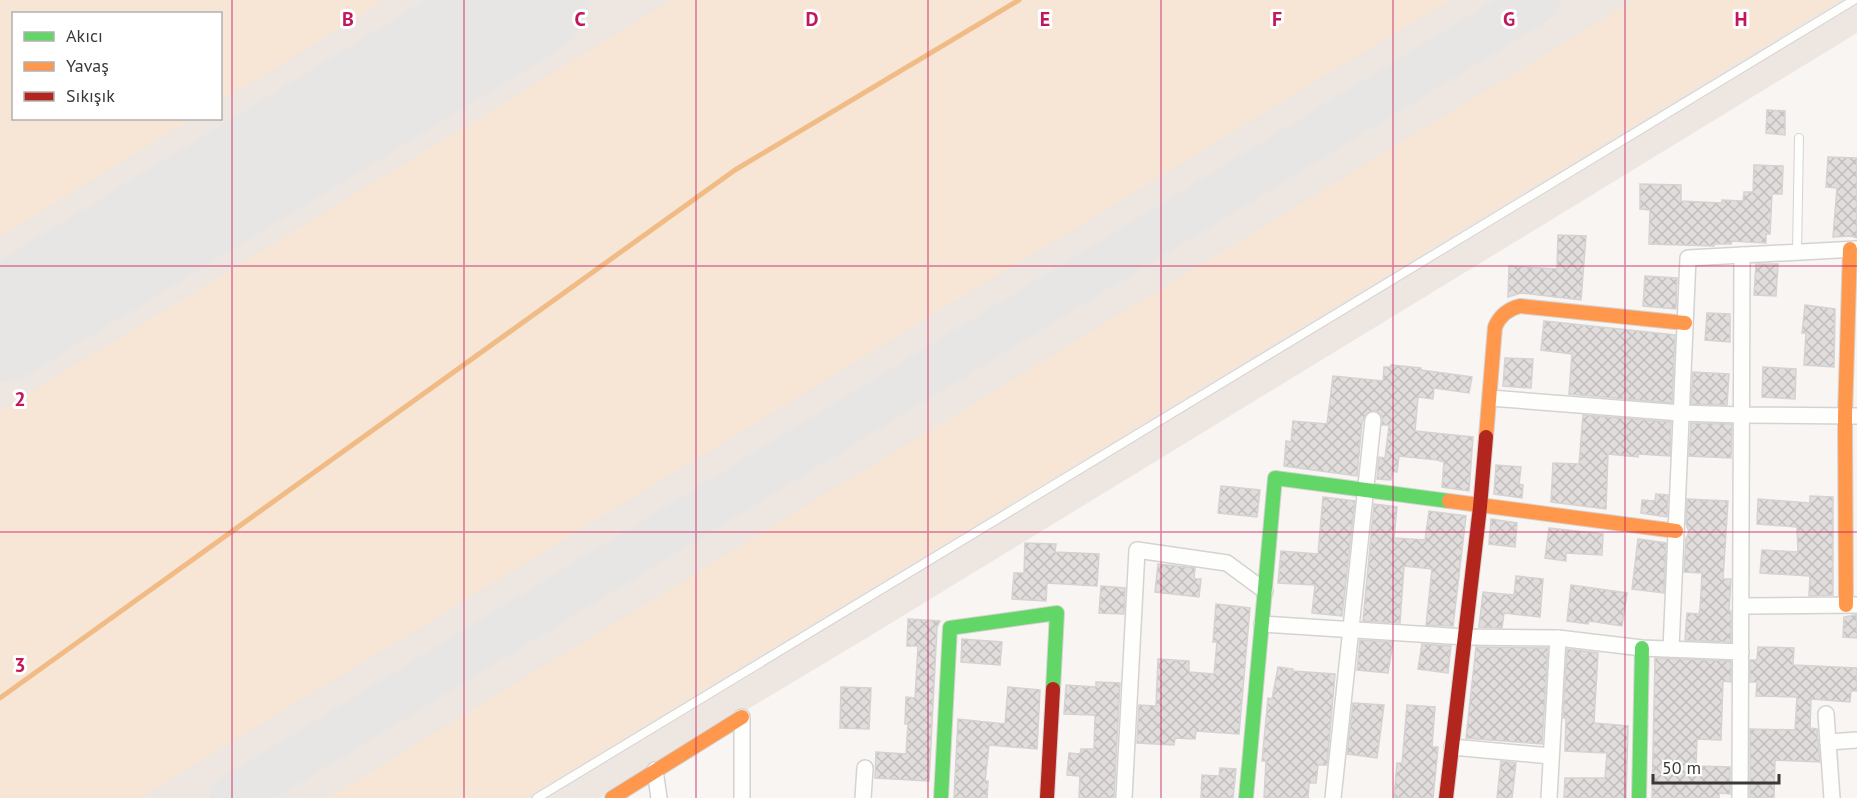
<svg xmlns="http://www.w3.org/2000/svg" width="1857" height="798" viewBox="0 0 1857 798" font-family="'PT Sans',sans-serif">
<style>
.built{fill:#eee7e1;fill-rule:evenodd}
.grass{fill:#f7e6d6}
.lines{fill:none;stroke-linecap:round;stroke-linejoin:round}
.stream{stroke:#f1bb86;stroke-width:5}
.taxiway{stroke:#e7e6e4;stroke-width:45}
.runway{stroke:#e7e6e4;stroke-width:112}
.building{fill:url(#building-cross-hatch);stroke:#d5d3d2;stroke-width:1.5}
.lane-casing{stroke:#d5d3d1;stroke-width:10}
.street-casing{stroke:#d5d3d1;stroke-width:18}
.fast-casing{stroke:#d5d3d1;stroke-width:16}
.slow-casing{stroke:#d5d3d1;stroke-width:16}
.jam-casing{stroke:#d5d3d1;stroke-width:16}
.lane{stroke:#fefefd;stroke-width:8}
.street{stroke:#fefefd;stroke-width:15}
.fast{stroke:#63d668;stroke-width:14}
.slow{stroke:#ff974d;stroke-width:14}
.jam{stroke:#b3261e;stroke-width:14}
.grid{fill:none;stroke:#c2185b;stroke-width:1.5;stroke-opacity:0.55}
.grid-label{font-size:20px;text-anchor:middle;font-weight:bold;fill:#c2185b;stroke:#fff;stroke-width:6;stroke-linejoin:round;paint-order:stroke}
</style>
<defs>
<pattern id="building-cross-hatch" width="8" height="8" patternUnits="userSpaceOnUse" patternTransform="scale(1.5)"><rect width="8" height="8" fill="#e0dddc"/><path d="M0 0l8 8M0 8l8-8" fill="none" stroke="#c1bebd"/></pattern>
</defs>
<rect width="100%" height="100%" fill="#f8f5f3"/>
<path class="built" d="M0,0h1857v33l-992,606 -265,159h-600zM14,14h206v104h-206z"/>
<g class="grass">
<polygon points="0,0 385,0 221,101 220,14 14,14 14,118 192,119 0,236"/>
<polygon points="672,0 1449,0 140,798 0,798 0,411"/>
<polygon points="1634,0 1840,0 525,798 328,798"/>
</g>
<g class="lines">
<polyline class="stream" points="0,698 735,170 1019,0"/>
<polyline class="taxiway" points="232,798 1538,0"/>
<polyline class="runway" points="0,326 533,0"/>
</g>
<g class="building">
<polygon points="1767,110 1785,111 1785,135 1766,133"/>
<polygon points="1828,157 1857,158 1857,238 1851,236 1833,237 1837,188 1826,187"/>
<polygon points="1754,165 1783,166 1782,194 1772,194 1770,234 1766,234 1766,243 1732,241 1731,244 1715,244 1714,246 1649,244 1650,210 1640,209 1640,184 1681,185 1681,201 1722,203 1722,200 1743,201 1744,192 1753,192"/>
<polygon points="1558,235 1586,236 1581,300 1521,293 1508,297 1509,266 1557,269"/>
<polygon points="1756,264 1778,264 1776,296 1754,295"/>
<polygon points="1645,276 1677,278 1676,309 1643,306"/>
<polygon points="1805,305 1835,309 1834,367 1804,365 1806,333 1802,333"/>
<polygon points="1707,313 1730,314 1730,342 1705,340"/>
<polygon points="1544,321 1675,335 1672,403 1569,394 1572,354 1541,350"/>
<polygon points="1505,358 1533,359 1531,388 1503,386"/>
<polygon points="1391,365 1421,368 1421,370 1472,377 1469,393 1434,388 1433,399 1418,397 1415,431 1473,437 1469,491 1442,487 1444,462 1437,460 1399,456 1397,472 1392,471 1391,480 1377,479 1379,457 1385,458 1389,425 1382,425 1382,416 1375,410 1366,414 1362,423 1357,476 1284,466 1286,441 1291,442 1293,421 1327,424 1333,376 1383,381 1384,367 1391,367"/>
<polygon points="1763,367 1796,369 1795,399 1762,397"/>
<polygon points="1693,372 1729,374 1727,405 1691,404"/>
<polygon points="1583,415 1671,422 1670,456 1638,454 1638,457 1608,454 1606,509 1551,502 1553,463 1579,464"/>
<polygon points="1691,423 1732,424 1731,458 1689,456"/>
<polygon points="1496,465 1521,467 1519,484 1523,485 1522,498 1494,494"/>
<polygon points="1221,486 1260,490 1257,517 1218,513"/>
<polygon points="1656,494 1668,495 1667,517 1641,513 1642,500 1655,501"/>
<polygon points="1810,496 1833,497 1833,595 1809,596 1810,576 1760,573 1762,550 1798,552 1797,527 1757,524 1758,499 1810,503"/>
<polygon points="1323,497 1355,501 1342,616 1312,613 1315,585 1278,583 1281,551 1318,554"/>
<polygon points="1687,499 1728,501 1723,579 1731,579 1729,611 1731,611 1731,642 1685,640 1687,613 1699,614 1700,609 1702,573 1684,572 1686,539 1689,532 1686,524"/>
<polygon points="1374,504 1397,507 1394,538 1425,540 1429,511 1466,516 1453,626 1426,625 1432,569 1404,566 1400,623 1363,621"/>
<polygon points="1491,519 1517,523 1515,547 1489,544"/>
<polygon points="1549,528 1603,534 1602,555 1566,553 1566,561 1545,558"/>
<polygon points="1638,539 1666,543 1664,593 1632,589"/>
<polygon points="1025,543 1056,544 1055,552 1099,554 1097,586 1047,583 1046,601 1012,599 1014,573 1024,573"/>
<polygon points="1158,564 1195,568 1194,579 1201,579 1199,597 1155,592"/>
<polygon points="1516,576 1543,579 1540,617 1504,613 1502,628 1479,627 1483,592 1514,595"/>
<polygon points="1571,585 1627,593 1622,626 1589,621 1588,624 1567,621"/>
<polygon points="1101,586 1125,588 1124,614 1099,613"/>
<polygon points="1216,604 1250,608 1239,734 1196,731 1195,739 1175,738 1174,745 1137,743 1139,705 1156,706 1158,659 1189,661 1189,672 1214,674 1217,642 1213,642"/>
<polygon points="1854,615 1857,615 1857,638 1843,637 1844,617"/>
<polygon points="908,619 940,621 937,627 929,781 875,778 876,752 906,754 908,724 905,724 906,697 915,698 918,646 907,646"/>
<polygon points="962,639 1002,642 1000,665 961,662"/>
<polygon points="1360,640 1393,642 1388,673 1357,670"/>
<polygon points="1422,644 1451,646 1448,673 1418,669"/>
<polygon points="1476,647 1548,648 1542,744 1466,738"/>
<polygon points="1758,647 1794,648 1793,665 1857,668 1857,691 1851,691 1850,702 1811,699 1810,728 1817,729 1820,762 1775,760 1774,798 1750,798 1750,729 1795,730 1797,697 1756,696 1757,682 1750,682 1750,660 1757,660"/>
<polygon points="1567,649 1598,653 1594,723 1628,726 1626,798 1564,798 1565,778 1605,778 1607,753 1565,751 1566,718 1563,718"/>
<polygon points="1655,658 1731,661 1731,682 1723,681 1721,740 1697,739 1696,766 1730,767 1730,794 1719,793 1719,798 1652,798"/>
<polygon points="1278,667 1293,669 1292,671 1335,674 1327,765 1318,765 1316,783 1309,783 1308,798 1264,798 1266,761 1262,761 1268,698 1272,699"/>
<polygon points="1096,682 1120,683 1114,798 1079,798 1080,776 1067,775 1069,753 1080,754 1081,749 1094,749 1095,715 1064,714 1066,685 1096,687"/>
<polygon points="841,687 871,688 869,729 840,728"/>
<polygon points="1008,687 1040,690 1037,749 989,745 985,781 988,781 987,798 954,798 958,719 1005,724"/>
<polygon points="1353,703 1384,705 1377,758 1347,754"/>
<polygon points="1407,705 1435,707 1432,747 1438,747 1433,798 1394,798 1397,763 1402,763"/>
<polygon points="1501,761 1516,763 1512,798 1497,798"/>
<polygon points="1220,768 1236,769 1233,798 1201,798 1202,775 1219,776"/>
</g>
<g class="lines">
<g class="lane-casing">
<g id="lane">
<polyline points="1797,251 1799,138"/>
<polyline points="537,798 1854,0"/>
</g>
</g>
<g class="street-casing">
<g id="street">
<polyline points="1490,398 1681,413 1742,415 1857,416"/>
<polyline points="1741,606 1857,605"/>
<polyline points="1262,624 1465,637 1558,638 1642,648 1741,652"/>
<polyline points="1671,649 1688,258 1857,249"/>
<polyline points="1826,714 1832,798"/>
<polyline points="1828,742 1857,740"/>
<polyline points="1452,747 1551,756"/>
<polyline points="655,770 659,798"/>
<polyline points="742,798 742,717"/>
<polyline points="863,798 865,768"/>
<polyline points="1124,798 1137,550 1227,563 1265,591"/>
<polyline points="1333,798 1373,420"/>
<polyline points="1549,798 1558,638"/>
<polyline points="1740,798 1742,255"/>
</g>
</g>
<g class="fast-casing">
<g id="fast">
<polyline points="941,798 950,628 1057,613 1053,689"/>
<polyline points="1246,798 1275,478 1449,501"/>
<polyline points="1639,798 1642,648"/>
</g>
</g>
<g class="slow-casing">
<g id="slow">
<path d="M1486,437l9,-110c5,-12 13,-18 25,-21l165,17"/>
<polyline points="1449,501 1676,531"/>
<polyline points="1846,605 1845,416 1850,249"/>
<polyline points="612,798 742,717"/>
</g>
</g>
<g class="jam-casing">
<g id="jam">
<polyline points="1047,798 1053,689"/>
<polyline points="1446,798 1480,507 1486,437"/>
</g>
</g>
<use href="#lane" class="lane"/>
<use href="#street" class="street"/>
<use href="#fast" class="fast"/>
<use href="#slow" class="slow"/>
<use href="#jam" class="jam"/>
</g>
<path class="grid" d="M232,0v798M464,0v798M696,0v798M928,0v798M1161,0v798M1393,0v798M1625,0v798M0,266h1857M0,532h1857"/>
<g class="grid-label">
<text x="348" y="26">B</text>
<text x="580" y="26">C</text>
<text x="812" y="26">D</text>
<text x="1045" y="26">E</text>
<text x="1277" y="26">F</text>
<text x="1509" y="26">G</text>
<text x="1741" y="26">H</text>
<text x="20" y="406">2</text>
<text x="20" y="672">3</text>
</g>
<rect x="12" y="12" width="210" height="108" fill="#ffffff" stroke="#b0b0af" stroke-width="1.5"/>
<rect x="24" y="32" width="30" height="9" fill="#63d668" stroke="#b0b0af" stroke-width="1.5"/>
<text x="66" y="42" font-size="18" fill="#3a3937">Akıcı</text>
<rect x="24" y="62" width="30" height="9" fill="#ff974d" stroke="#b0b0af" stroke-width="1.5"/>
<text x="66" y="72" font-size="18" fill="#3a3937">Yavaş</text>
<rect x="24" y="92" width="30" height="9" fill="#b3261e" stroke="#b0b0af" stroke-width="1.5"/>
<text x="66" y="102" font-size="18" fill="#3a3937">Sıkışık</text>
<path d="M1653 774v9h126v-9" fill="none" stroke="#3a3937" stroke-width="3"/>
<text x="1662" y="774" font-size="18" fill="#3a3937" stroke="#ffffff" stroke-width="4.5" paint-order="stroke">50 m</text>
</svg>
